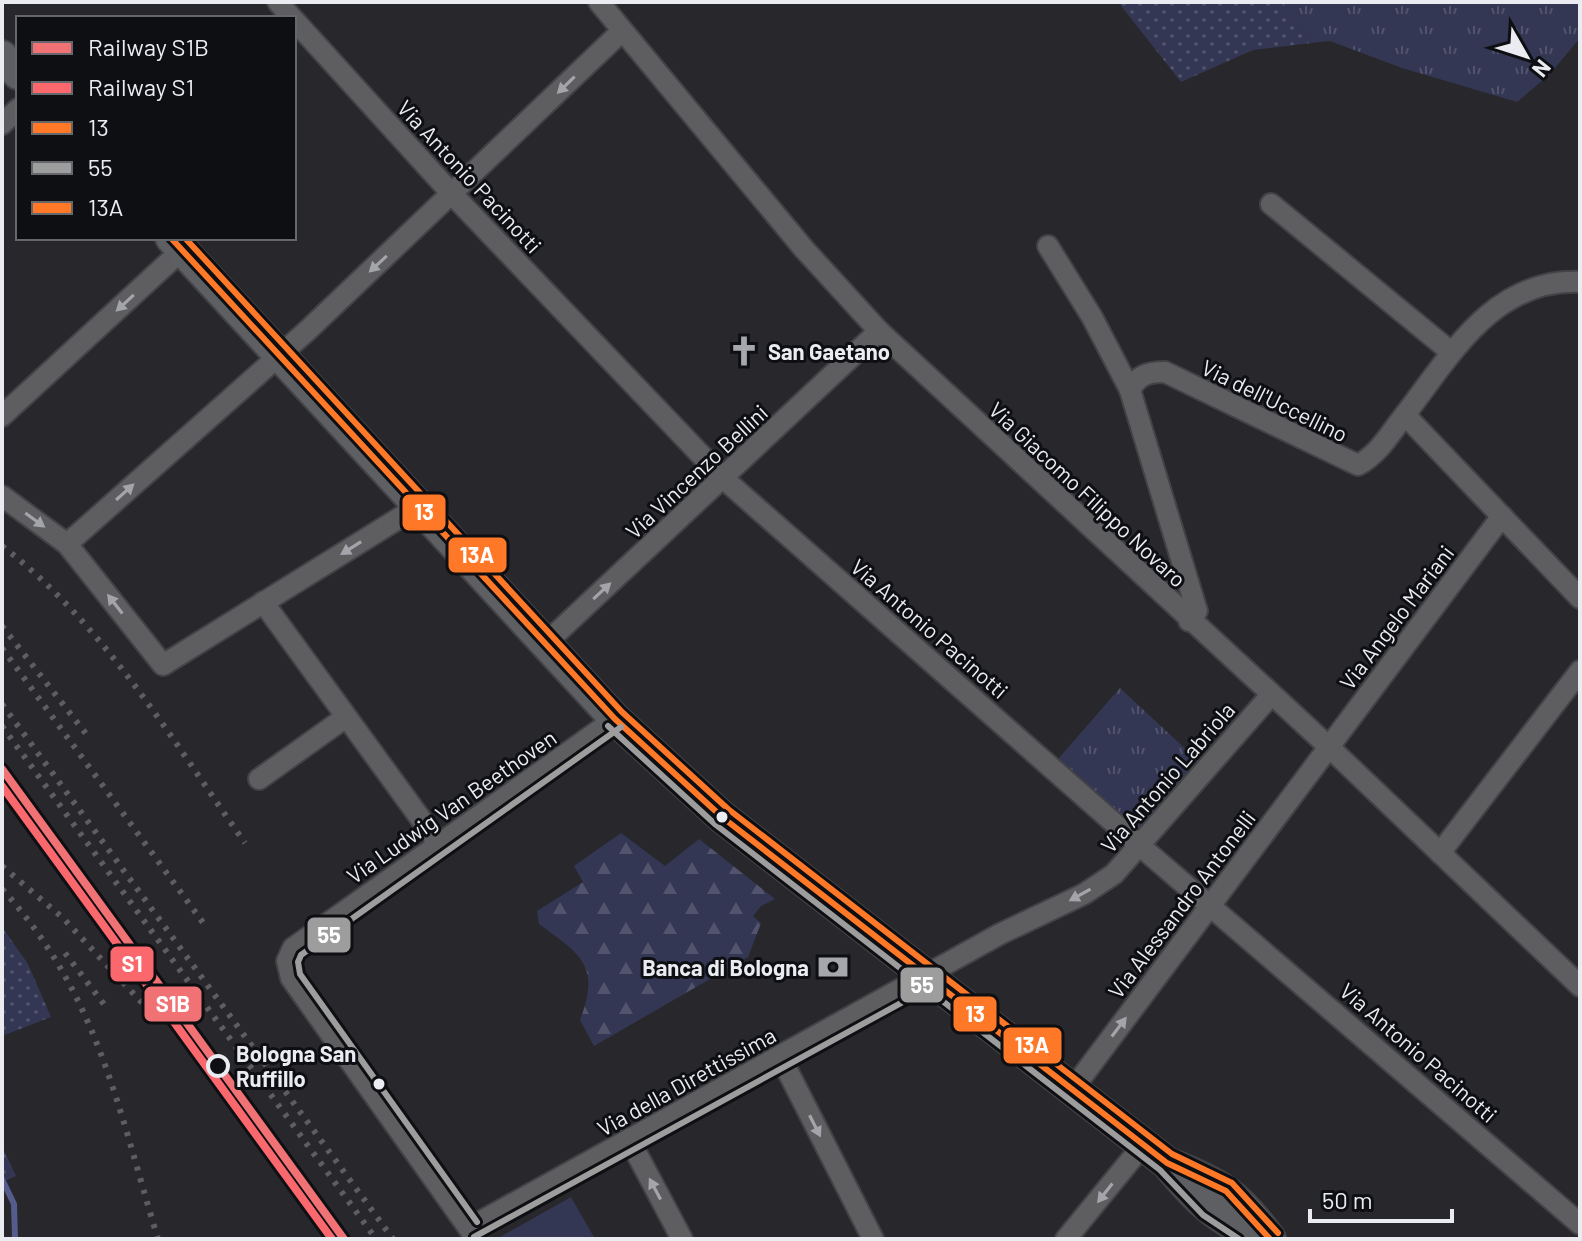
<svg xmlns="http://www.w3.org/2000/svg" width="1582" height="1241" viewBox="0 0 1582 1241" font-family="Barlow,sans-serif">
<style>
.grass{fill:url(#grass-dots)}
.forest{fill:url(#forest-firs)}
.park{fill:url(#park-tufts)}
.garden{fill:#333753}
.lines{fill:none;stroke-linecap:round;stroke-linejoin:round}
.stream{stroke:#545c8b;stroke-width:6}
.minor-casing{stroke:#434347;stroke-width:24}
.primary-casing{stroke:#434347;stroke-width:34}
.minor{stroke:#5e5e61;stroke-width:20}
.primary{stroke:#5e5f63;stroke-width:30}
.rail{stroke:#5e5e62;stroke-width:6;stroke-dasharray:4 8;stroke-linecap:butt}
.bus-1-casing{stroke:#0e0f13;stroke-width:12}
.bus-2-casing{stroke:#0e0f13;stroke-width:12}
.bus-3-casing{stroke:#0e0f13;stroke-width:12}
.bus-1{stroke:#ff7827;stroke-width:6}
.bus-2{stroke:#9d9d9d;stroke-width:6}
.bus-3{stroke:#ff7827;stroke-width:6}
.rail-1-casing{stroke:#0e0f13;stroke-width:14}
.rail-2-casing{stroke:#0e0f13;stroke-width:14}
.rail-1{stroke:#f17275;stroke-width:8}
.rail-2{stroke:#fa676c;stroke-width:8}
.oneway{fill:#a4a5aa}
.bus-dot{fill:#eaecf2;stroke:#0e0f13;stroke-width:3}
.stop-dot{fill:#0e0f13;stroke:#eaecf2;stroke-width:4}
.labels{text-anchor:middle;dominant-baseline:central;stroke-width:6;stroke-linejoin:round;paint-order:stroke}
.street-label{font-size:22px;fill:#eaecf2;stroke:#0e0f13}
.poi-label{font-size:22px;font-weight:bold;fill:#eaecf2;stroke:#0e0f13;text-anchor:start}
.stop-label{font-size:22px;font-weight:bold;fill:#eaecf2;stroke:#0e0f13;text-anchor:start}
.line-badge{stroke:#0e0f13;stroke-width:3}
.badge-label{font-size:22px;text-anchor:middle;font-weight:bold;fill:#fff}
</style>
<defs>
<pattern id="grass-dots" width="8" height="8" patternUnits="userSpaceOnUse" patternTransform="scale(2)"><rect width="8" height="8" fill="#333753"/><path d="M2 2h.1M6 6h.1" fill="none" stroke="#51546c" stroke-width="1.8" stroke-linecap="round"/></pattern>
<pattern id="forest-firs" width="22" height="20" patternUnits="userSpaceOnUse" patternTransform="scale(2)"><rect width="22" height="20" fill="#333753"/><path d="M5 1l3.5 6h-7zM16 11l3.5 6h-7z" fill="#51546c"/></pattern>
<pattern id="park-tufts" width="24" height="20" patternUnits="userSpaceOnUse" patternTransform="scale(2)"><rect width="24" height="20" fill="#333753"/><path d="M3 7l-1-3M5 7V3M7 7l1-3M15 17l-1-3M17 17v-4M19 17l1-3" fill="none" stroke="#51546c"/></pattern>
</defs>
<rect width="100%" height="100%" fill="#27272c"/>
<g class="grass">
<polygon points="1118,2 1283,2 1311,43 1253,50 1181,82"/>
<polygon points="2,927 28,964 51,1017 2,1036"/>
<polygon points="2,1146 16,1176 2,1182"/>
</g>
<path class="forest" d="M621,833l44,33 34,-27 76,60 -14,7 -8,10 8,7 -13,34 -154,89 -14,-26c21,-55 1,-65 -41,-96l-2,-13 46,-29 -9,-16z"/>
<g class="park">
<polygon points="1283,2 1580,2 1580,38 1549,75 1517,102 1402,68 1330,41 1311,43"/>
<polygon points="1120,688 1207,769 1139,845 1051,767"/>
</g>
<polygon class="garden" points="571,1197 595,1239 499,1239 498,1238"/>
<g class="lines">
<polyline class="stream" points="2,1179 14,1204 15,1239"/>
<g class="minor-casing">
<g id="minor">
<polyline points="278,2 292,18"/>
<polyline points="599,2 804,249 879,331 1329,747 1580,986"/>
<polyline points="294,20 452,194 724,479 1139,845 1580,1224"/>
<polyline points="2,124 18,109"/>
<polyline points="1271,204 1451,352"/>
<polyline points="1048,246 1092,317 1130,390"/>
<polyline points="1405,415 1580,598"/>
<polyline points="2,416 182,250"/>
<polyline points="2,496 67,544 163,665 417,507"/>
<polyline points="67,544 308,330 622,31"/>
<polyline points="263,602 439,844"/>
<path d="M1189,621l8,-10 -67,-221c8,-15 18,-18 35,-18l193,93c19,-10 30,-28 42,-44 48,-60 90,-143 180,-139"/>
<polyline points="545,644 879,331"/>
<polyline points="259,779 346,717"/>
<polyline points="1440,853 1580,671"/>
<polyline points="780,1056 873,1239"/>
<polyline points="1072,1090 1502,516"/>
<polyline points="629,1139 682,1239"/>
<polyline points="469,1228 1000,934 1084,894 1114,874 1271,695"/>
<polyline points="475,1237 291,978 287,961 293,948 615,719"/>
<polyline points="1066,1239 1143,1145"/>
</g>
</g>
<g class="primary-casing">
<g id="primary">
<polyline points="2,56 18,74"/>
<path d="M171,238l444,481 107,98 445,346c31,38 50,56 95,76"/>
<path d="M1169,1164c50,19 69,31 101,75"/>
</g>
</g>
<use href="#minor" class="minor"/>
<use href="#primary" class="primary"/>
<g class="rail">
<path d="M2,546c102,78 170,194 243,297"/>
<polyline points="2,626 87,735"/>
<polyline points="2,648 204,924"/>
<polyline points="2,704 393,1239"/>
<polyline points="2,726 376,1239"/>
<polyline points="2,790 328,1239"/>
<polyline points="2,866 63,918 145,1006"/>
<path d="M2,889c96,105 116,219 156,350"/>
<polyline points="65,953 106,1007"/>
</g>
<g class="bus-1-casing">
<polyline id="bus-1" points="171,238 615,719 722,817 1167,1163 1226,1191 1270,1239"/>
</g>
<g class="bus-2-casing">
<g id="bus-2">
<polyline points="608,726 716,825 1160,1170 1203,1215 1239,1239"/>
<polyline points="477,1222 300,974 298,962 301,955 621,727"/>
<polyline points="474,1237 932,986"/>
</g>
</g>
<g class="bus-3-casing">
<polyline id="bus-3" points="185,238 622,712 728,809 1172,1154 1232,1183 1278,1233"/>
</g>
<use href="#bus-1" class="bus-1"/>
<use href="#bus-2" class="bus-2"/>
<use href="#bus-3" class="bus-3"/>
<g class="rail-1-casing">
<polyline id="rail-1" points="2,769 344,1239"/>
</g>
<g class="rail-2-casing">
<polyline id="rail-2" points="2,786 332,1239"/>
</g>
<use href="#rail-1" class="rail-1"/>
<use href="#rail-2" class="rail-2"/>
</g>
<defs><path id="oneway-solid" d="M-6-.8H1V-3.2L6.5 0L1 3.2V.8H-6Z" transform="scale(2)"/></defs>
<g class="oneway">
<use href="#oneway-solid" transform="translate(566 85) rotate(136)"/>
<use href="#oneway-solid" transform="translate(378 264) rotate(137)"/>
<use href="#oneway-solid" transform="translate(125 303) rotate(137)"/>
<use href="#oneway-solid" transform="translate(125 492) rotate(-42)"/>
<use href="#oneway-solid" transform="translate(35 520) rotate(36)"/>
<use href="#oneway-solid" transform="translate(351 548) rotate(148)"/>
<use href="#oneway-solid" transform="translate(602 591) rotate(-43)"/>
<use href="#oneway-solid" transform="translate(115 604) rotate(-128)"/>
<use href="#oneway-solid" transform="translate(1080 895) rotate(151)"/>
<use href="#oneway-solid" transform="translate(1119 1027) rotate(-53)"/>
<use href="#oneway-solid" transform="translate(815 1126) rotate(63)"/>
<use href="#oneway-solid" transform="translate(655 1189) rotate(-118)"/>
<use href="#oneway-solid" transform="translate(1105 1193) rotate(128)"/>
</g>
<defs>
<g id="church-bare" transform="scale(2.4)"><path d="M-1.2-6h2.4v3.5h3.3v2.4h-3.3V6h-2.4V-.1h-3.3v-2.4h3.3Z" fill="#a6a7ad" stroke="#0e0f13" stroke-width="2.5" paint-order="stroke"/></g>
<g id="bank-bare" transform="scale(2.4)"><path d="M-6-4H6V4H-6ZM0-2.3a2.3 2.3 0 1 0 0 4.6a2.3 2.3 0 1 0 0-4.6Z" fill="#a6a7ad" stroke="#0e0f13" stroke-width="2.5" paint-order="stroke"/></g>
</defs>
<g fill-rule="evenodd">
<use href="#church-bare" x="744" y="351"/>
<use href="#bank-bare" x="833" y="967"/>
</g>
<g class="bus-dot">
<circle cx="722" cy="817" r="7"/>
<circle cx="379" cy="1084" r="7"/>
</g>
<circle class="stop-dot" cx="218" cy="1066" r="10"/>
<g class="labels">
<g class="street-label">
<text transform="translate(470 176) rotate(47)">Via Antonio Pacinotti</text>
<text transform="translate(1275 400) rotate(26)">Via dell'Uccellino</text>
<text transform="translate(696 471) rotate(-43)">Via Vincenzo Bellini</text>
<text transform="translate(1088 494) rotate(43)">Via Giacomo Filippo Novaro</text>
<text transform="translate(1396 617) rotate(-53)">Via Angelo Mariani</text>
<text transform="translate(930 628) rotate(41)">Via Antonio Pacinotti</text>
<text transform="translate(1167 777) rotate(-49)">Via Antonio Labriola</text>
<text transform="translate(451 806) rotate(-35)">Via Ludwig Van Beethoven</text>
<text transform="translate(1181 904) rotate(-53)">Via Alessandro Antonelli</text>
<text transform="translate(1419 1052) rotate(41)">Via Antonio Pacinotti</text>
<text transform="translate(686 1081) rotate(-29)">Via della Direttissima</text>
</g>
<g class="poi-label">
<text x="768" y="351">San Gaetano</text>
<text x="809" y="967" text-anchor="end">Banca di Bologna</text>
</g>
<g class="stop-label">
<text x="236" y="1053">Bologna San<tspan x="236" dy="25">Ruffillo</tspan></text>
</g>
</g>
<g class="line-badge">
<rect x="401" y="493" width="46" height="39" rx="8" fill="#ff7827"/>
<rect x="447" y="536" width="61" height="38" rx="8" fill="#ff7827"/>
<rect x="306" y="916" width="46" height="38" rx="8" fill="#9d9d9d"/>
<rect x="109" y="945" width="46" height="38" rx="8" fill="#fa676c"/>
<rect x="899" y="966" width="46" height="38" rx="8" fill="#9d9d9d"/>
<rect x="143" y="985" width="60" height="38" rx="8" fill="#f17275"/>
<rect x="952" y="995" width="46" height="38" rx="8" fill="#ff7827"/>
<rect x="1002" y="1026" width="61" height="39" rx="8" fill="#ff7827"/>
</g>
<g class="badge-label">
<text x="424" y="520">13</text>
<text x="477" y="563">13A</text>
<text x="329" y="943">55</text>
<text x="132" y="972">S1</text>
<text x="922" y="993">55</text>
<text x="173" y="1012">S1B</text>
<text x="975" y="1022">13</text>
<text x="1032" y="1053">13A</text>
</g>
<rect width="1582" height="1241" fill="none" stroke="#eaecf2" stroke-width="8"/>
<rect x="16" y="16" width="280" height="224" fill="#0e0f13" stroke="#66676c" stroke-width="2"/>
<rect x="32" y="42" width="40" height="12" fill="#f17275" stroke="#66676c" stroke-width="2"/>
<text x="88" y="56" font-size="24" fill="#eaecf2">Railway S1B</text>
<rect x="32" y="82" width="40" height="12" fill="#fa676c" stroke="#66676c" stroke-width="2"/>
<text x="88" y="96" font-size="24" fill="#eaecf2">Railway S1</text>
<rect x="32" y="122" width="40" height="12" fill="#ff7827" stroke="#66676c" stroke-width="2"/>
<text x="88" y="136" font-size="24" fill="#eaecf2">13</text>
<rect x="32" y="162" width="40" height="12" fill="#9d9d9d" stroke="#66676c" stroke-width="2"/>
<text x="88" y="176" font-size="24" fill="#eaecf2">55</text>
<rect x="32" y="202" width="40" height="12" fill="#ff7827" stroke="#66676c" stroke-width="2"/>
<text x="88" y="216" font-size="24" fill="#eaecf2">13A</text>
<g transform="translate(1526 56) rotate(129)" stroke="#0e0f13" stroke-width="6" paint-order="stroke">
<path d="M0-6L14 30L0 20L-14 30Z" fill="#eaecf2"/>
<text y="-12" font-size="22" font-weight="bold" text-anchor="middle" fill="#eaecf2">N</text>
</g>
<path d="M1310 1209v12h142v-12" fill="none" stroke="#eaecf2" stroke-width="4"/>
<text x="1322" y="1209" font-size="24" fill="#eaecf2" stroke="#0e0f13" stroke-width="6" paint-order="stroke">50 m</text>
</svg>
